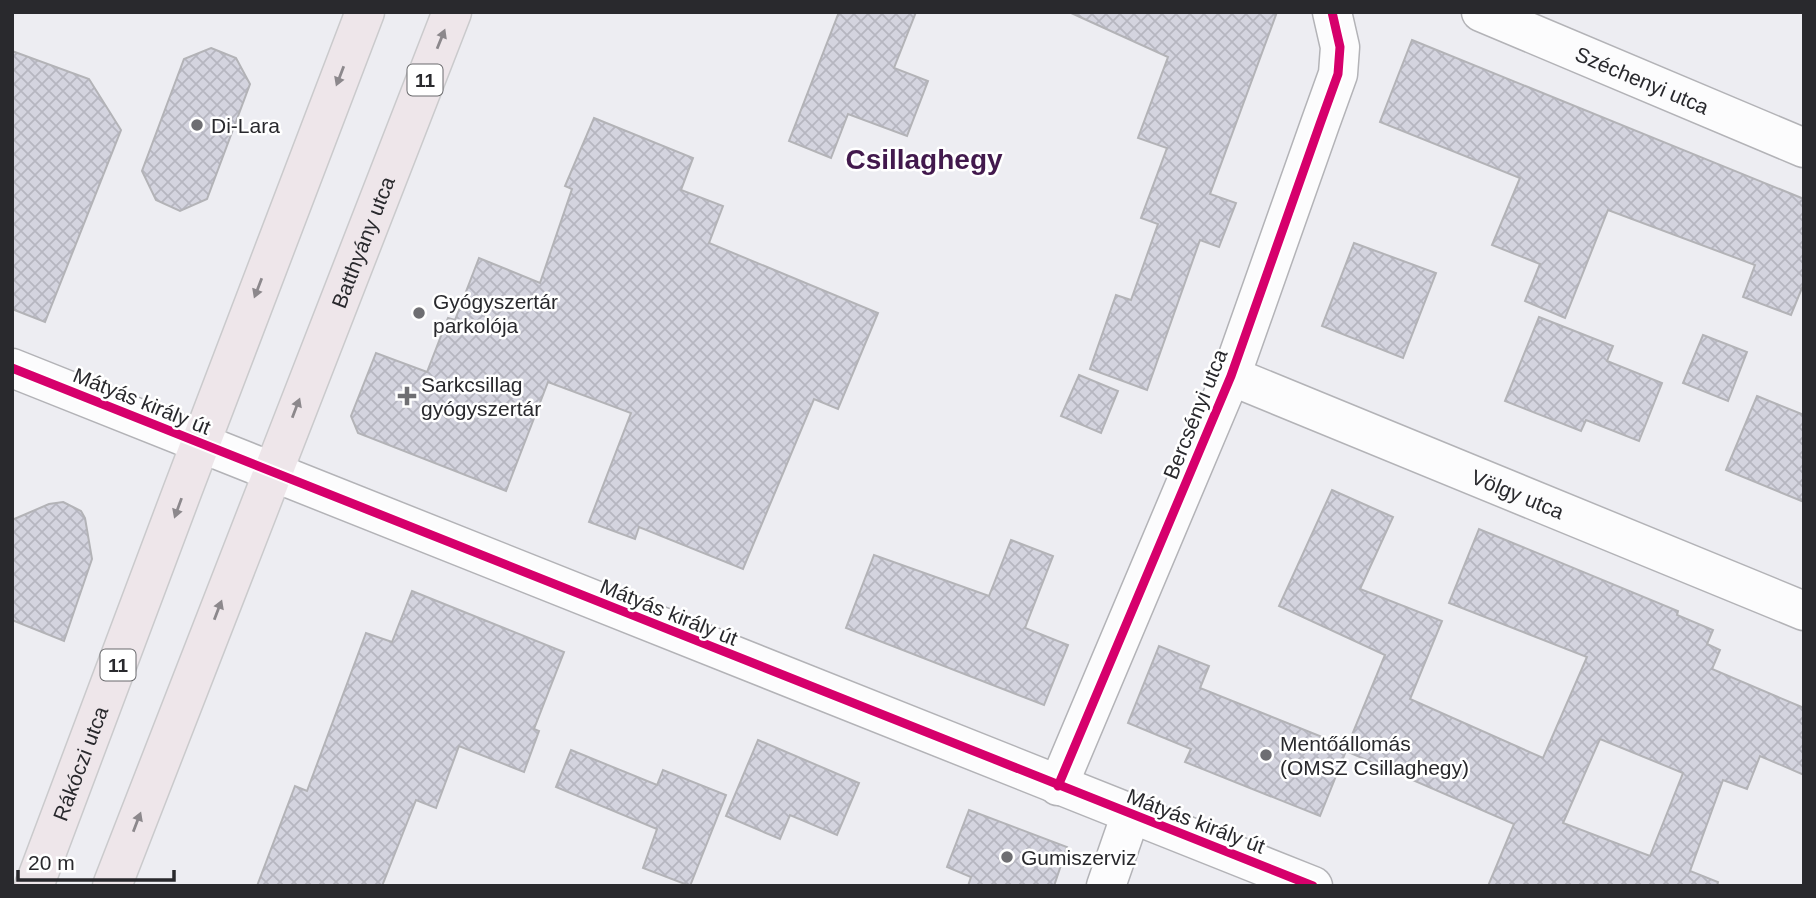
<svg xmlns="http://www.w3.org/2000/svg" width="1816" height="898" viewBox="0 0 1816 898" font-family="Arial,sans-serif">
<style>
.building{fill:url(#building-cross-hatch);stroke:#b3b3b7;stroke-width:2;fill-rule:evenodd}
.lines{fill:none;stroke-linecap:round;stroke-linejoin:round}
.minor-casing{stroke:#b3b3b7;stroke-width:41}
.major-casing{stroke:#cacacc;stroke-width:41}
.minor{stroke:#fcfcfd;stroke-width:38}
.major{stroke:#eee6ea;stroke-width:38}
.cycleway-casing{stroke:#fff;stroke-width:13}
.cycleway{stroke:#d6006c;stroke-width:9}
.oneway{fill:#8c888c}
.poi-dot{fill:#6e6e72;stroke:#fff;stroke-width:2.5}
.labels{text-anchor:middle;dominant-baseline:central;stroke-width:5;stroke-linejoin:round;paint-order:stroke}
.shield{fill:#fff;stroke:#69696c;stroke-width:2}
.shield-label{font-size:19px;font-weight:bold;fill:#29292d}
.street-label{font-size:21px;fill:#29292d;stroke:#fff}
.poi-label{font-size:21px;fill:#29292d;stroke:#fff;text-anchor:start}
.district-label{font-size:28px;font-weight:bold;fill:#42194d;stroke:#fff}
</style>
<defs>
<pattern id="building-cross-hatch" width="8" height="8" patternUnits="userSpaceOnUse" patternTransform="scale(1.75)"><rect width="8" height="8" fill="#d4d4df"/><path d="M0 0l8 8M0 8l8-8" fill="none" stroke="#b6b6c0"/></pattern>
</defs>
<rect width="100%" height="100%" fill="#ededf2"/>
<g class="building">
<polygon points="839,12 916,12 894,68 928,81 907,136 848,114 831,158 789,141"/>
<polygon points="1069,12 1277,12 1210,194 1236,203 1219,247 1200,240 1147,390 1090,369 1116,295 1131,300 1158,224 1141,218 1167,148 1138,138 1168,57"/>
<polygon points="1412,40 1804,199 1804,283 1791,315 1743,297 1755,265 1608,210 1565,318 1525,301 1540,264 1492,245 1520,178 1380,122"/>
<polygon points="211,48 236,58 250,84 207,199 180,211 156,200 142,171 184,59"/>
<polygon points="12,51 89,79 121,130 45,322 12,309"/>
<polygon points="594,118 693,158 681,190 723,206 709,243 878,313 838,409 814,399 743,569 639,527 635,539 589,522 631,413 548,382 506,491 358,433 351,416 376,353 427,372 448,318 455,320 479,258 540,283 572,189 565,186"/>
<polygon points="1354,243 1436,273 1403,358 1322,326"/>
<polygon points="1539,317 1613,346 1607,361 1662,383 1639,441 1586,420 1581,431 1505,401"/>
<polygon points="1703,335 1747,352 1728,401 1683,383"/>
<polygon points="1079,375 1118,391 1101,433 1061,416"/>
<polygon points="1757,396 1804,415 1804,502 1726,470"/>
<path d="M1332,490l61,27 -33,72 82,32 -32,78 133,59 44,-101 -138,-54 30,-74 199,82 -1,4 36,15 -6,14 13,6 -8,19 92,39v67l-44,-19 -13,33 -24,-9 -33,91 28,11 -1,4h-229l26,-62 -168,-73 -26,65 -135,-54 6,-13 -63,-26 31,-77 50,20 -9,22 147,59 38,-92 -106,-49zM1600,739l83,34 -33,83 -87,-33z"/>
<polygon points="63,502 81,511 85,518 92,559 64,641 12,620 12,520 49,504"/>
<polygon points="1011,540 1053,556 1025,628 1068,645 1044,705 846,628 874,555 989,596"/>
<polygon points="412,591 564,652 534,729 539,731 524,772 459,746 436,808 416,800 382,886 257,886 295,786 307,791 366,633 392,642"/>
<polygon points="758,740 859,783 837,835 790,815 780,839 726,816"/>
<polygon points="571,750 657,785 663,770 726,795 690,886 643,868 657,829 556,787"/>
<polygon points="969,810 1067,847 1054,886 968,886 971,877 947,867"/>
</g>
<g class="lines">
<g class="minor-casing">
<g id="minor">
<path id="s1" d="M1481,12l323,136"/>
<polyline points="12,368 1313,886"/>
<path id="s2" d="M1231,376l573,235"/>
<polyline points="1058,786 1231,376 1320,124 1338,74 1340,47 1332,12"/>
<polyline points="1106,886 1131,814"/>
</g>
</g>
<g class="major-casing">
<g id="major">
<path id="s3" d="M34,886c109,-292 219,-583 331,-874"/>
<path id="s4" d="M112,886l340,-874"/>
</g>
</g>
<use href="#minor" class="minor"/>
<use href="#major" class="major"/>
<g class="cycleway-casing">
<g id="cycleway">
<polyline points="12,368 1313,886"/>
<polyline points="1058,786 1231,376 1320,124 1338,74 1340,47 1332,12"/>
</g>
</g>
<use href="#cycleway" class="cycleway"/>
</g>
<defs><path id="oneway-solid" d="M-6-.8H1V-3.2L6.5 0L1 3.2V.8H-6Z" transform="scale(1.75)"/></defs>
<g class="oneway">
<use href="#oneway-solid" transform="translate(441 39) rotate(-68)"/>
<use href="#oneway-solid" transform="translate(340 76) rotate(111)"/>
<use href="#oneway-solid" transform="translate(258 288) rotate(111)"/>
<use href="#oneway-solid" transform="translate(296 408) rotate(-69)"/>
<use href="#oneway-solid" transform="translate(178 508) rotate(110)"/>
<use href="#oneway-solid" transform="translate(218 610) rotate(-69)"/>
<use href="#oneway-solid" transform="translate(137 822) rotate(-69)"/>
</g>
<g class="poi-dot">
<circle cx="197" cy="125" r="7"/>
<circle cx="419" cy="313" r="7"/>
<path d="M403.5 385.5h7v7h7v7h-7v7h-7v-7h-7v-7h7z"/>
<circle cx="1266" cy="755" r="7"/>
<circle cx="1007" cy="857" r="7"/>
</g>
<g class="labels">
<g class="shield">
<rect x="407.5" y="64.5" width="35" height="31" rx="5"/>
<rect x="100.5" y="649.5" width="35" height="31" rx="5"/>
</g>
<g class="shield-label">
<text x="425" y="80">11</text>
<text x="118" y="665">11</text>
</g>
<g class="street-label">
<text stroke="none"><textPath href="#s1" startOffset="175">Széchenyi utca</textPath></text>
<text stroke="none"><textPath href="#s4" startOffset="691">Batthyány utca</textPath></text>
<text transform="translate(142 401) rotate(22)">Mátyás király út</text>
<text transform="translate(1195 414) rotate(-68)">Bercsényi utca</text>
<text stroke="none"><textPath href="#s2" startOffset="310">Völgy utca</textPath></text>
<text transform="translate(669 612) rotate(22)">Mátyás király út</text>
<text stroke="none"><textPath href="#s3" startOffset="131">Rákóczi utca</textPath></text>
<text transform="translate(1196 821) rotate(21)">Mátyás király út</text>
</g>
<g class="poi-label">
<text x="211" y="125">Di-Lara</text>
<text x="433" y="301">Gyógyszertár<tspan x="433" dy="24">parkolója</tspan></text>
<text x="421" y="384">Sarkcsillag<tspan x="421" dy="24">gyógyszertár</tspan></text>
<text x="1280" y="743">Mentőállomás<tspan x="1280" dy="24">(OMSZ Csillaghegy)</tspan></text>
<text x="1021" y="857">Gumiszerviz</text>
</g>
<g class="district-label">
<text x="924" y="159">Csillaghegy</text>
</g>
</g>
<rect width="1816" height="898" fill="none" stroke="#29292d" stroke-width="28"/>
<path d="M18 870v10h156v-10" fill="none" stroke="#29292d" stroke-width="3.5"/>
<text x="28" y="870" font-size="21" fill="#29292d" stroke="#ffffff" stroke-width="5" paint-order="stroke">20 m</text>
</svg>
